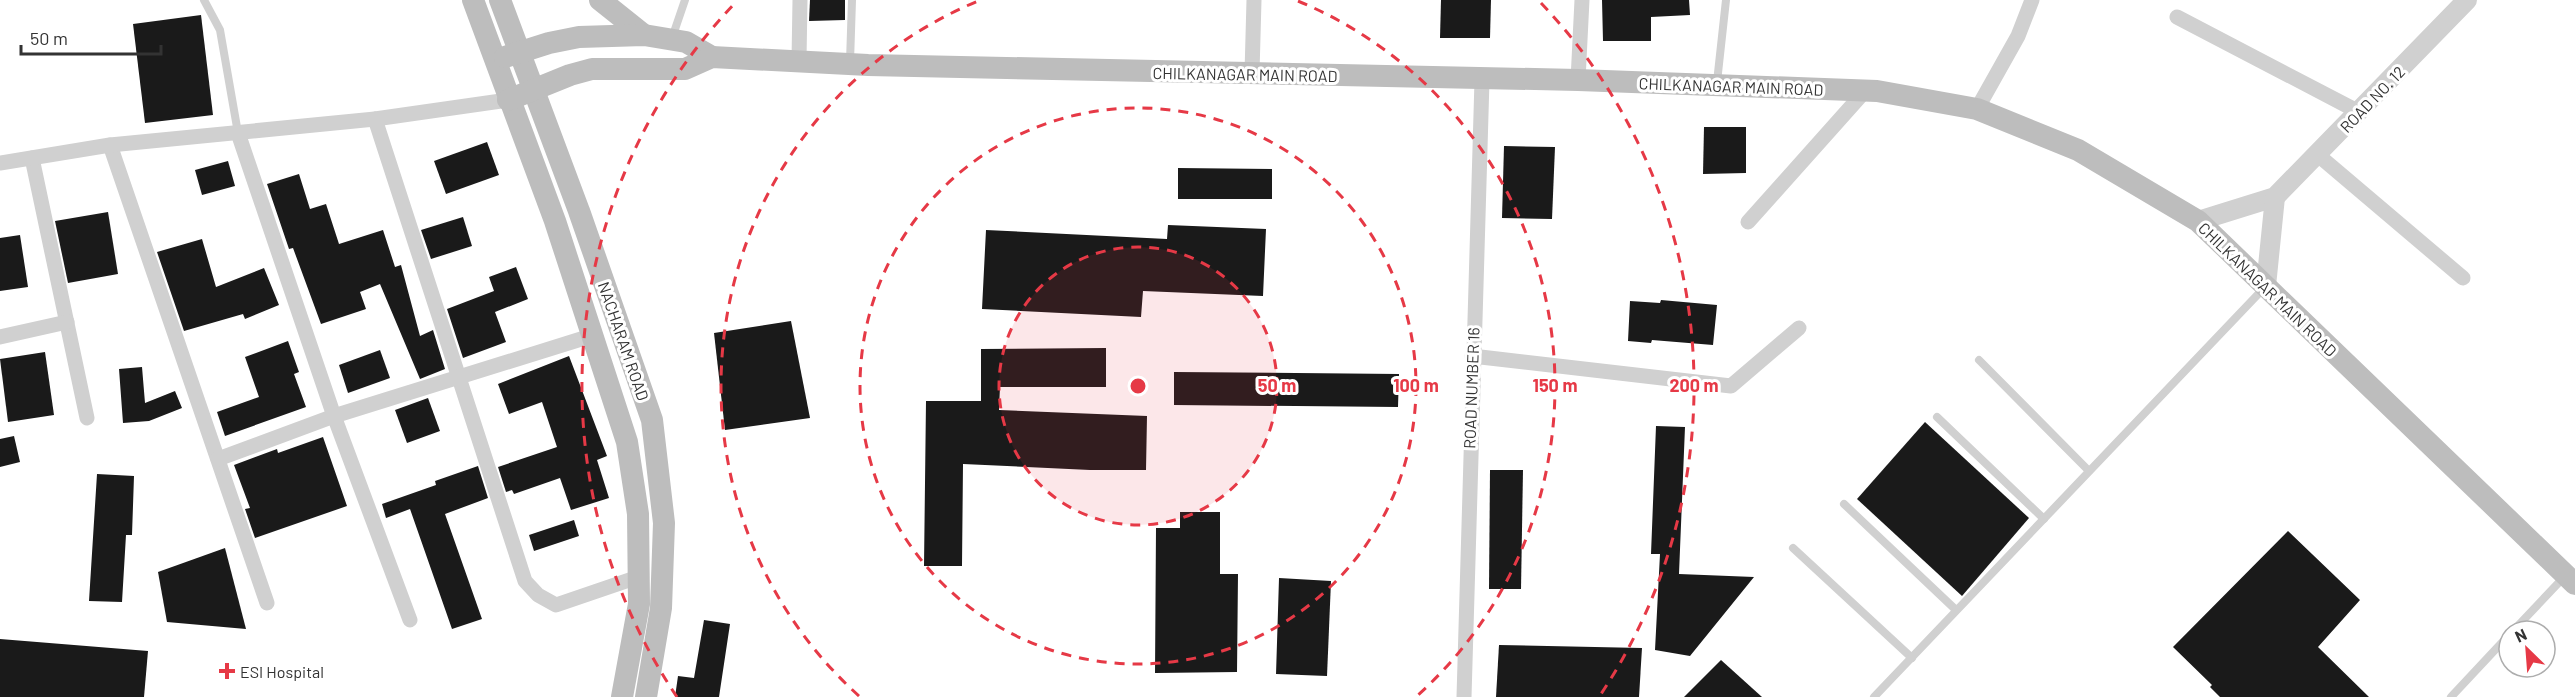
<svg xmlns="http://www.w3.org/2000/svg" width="2575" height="697" viewBox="0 0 2575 697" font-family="Barlow,sans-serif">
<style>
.building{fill:#1a1a1a}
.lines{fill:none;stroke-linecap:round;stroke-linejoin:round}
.service{stroke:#d0d0d0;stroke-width:8}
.minor{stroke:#d0d0d0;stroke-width:15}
.tertiary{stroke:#d0d0d0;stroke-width:20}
.secondary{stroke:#bdbdbd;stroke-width:22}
.ring{fill:none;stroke:#e63946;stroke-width:3;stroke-dasharray:10 8}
.poi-dot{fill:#e63946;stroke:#fff;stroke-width:2}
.labels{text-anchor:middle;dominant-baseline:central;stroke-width:6;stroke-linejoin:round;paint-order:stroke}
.street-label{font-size:16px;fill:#333;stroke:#fff}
.poi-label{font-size:16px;fill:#333;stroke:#fff;text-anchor:start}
.centre{fill:#e63946;stroke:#fff;stroke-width:3}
.ring-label{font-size:18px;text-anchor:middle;font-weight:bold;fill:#e63946;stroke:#fff;stroke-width:6;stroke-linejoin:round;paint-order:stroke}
</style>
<rect width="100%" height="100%" fill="#fff"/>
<g class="building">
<polygon points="810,0 845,0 845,20 809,21"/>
<polygon points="1441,0 1491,0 1490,38 1440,38"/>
<polygon points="1602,0 1689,0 1690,15 1651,17 1651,41 1603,41"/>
<polygon points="201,15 213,115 145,123 133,24"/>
<polygon points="1704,127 1746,127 1746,173 1703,174"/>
<polygon points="487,142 499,175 446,194 434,161"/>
<polygon points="1504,146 1555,147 1552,219 1502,218"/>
<polygon points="228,161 235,186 202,195 195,170"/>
<polygon points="1178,168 1272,169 1272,199 1178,199"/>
<polygon points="299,174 310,209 326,204 339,244 383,230 395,267 401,265 420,336 433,330 445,369 420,379 380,284 360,292 366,309 321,324 293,248 289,249 267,184"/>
<polygon points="108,212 118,274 68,283 55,221"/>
<polygon points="463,217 472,246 431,259 421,230"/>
<polygon points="1168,225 1266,229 1263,296 1143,291 1141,317 982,309 986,230 1167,239"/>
<polygon points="20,235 28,287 0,291 0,238"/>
<polygon points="202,239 216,287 264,268 279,305 245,319 243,314 184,331 157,252"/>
<polygon points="516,267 528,299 495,312 506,342 463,358 447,309 494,291 489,277"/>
<polygon points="1661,300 1717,305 1713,345 1652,340 1651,343 1628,341 1630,301 1660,303"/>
<polygon points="791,321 810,418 725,430 714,333"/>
<polygon points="288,341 299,372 294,374 306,407 225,436 217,412 259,397 245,357"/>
<polygon points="1106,348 1106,387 1000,387 999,410 1147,416 1146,470 1090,470 963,464 962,566 924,566 926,401 981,401 981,349"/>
<polygon points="380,350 390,378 348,393 339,365"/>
<polygon points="45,352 54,415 8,422 0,359"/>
<polygon points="569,356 607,456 597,460 609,498 571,510 560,478 514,494 512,490 506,492 498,467 557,447 542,402 509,414 498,384"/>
<polygon points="142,367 145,403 175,391 182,408 149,421 123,423 119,369"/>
<polygon points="1174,372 1399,374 1398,407 1174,405"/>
<polygon points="428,398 440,431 407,443 395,410"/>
<polygon points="1925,422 2029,518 1962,596 1857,499"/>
<polygon points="1656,426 1685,427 1679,574 1754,577 1690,656 1655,650 1660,554 1651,554"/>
<polygon points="14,436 20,462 0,467 0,439"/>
<polygon points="323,437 347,506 255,538 245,509 250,508 234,465 277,449 278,453"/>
<polygon points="478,466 488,498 445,514 482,619 452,629 410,509 386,518 382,504 436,485 435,481"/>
<polygon points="1490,470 1523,470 1521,589 1489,589"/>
<polygon points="97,474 134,476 132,535 126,535 122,602 89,601"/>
<polygon points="1180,512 1220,512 1220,574 1238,574 1237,672 1155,673 1156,528 1180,528"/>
<polygon points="574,520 579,536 534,551 529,535"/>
<polygon points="2288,531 2360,600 2318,647 2369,697 2220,697 2210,687 2212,685 2173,647"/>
<polygon points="225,548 246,629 167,622 158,572"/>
<polygon points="1279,578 1331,581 1327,676 1276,674"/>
<polygon points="704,620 730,624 719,697 675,697 678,676 694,678"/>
<polygon points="0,639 148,651 144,697 0,697"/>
<polygon points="1499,645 1642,648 1639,697 1496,697"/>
<polygon points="1721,660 1762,697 1684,697"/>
</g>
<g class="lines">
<g class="service">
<polyline points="204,0 220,30 238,133"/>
<polyline points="672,38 685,0"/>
<polyline points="850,62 852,0"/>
<polyline points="1717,82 1726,0"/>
<polyline points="1979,360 2089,471"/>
<polyline points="1937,417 2044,519"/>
<polyline points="1844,504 1956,610"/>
<polyline points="1793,548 1912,658"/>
<polyline points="2513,631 2565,576"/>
<polyline points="1874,697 2264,288"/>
<polyline points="2451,697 2509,635"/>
</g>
<g class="minor">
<polyline points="2177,17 2359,112"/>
<polyline points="799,60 800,0"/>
<polyline points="1252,73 1254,0"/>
<polyline points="1578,80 1582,0"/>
<polyline points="1977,109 2018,36 2032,0"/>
<polyline points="375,119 525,581 538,595 556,605 638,577"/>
<polyline points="238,133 334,416 410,620"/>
<polyline points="110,145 267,603"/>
<polyline points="2318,155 2463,278"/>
<polyline points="32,158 87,418"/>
<polyline points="0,163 110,145 375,119 508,100"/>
<polyline points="1748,222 1865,91"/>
<polyline points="0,337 67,322"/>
<polyline points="1472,356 1731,386 1799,328"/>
<polyline points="218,459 334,416 594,335"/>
<polyline points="1464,697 1482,80"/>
</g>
<g class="tertiary">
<polyline points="2198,221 2275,197 2467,0"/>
<polyline points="2266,286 2275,197"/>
</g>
<g class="secondary">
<polyline points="473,0 555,221 627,442 638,514 639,604 622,697"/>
<polyline points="500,0 579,211 652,420 664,523 661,608 646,697"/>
<polyline points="600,0 644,35"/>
<polyline points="505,57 549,43 579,37 644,35 686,42 712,57"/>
<polyline points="508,100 570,75 592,69 685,69 712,57 868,65 1578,80 1877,91 1977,109 2078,150 2198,221 2575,584"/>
</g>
</g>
<circle cx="1138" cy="386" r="139" fill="#e63946" fill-opacity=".12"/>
<g class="ring">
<circle cx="1138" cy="386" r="139"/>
<circle cx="1138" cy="386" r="278"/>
<path d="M859 696A417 417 0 0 1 978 1M1298 1A417 417 0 0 1 1417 696"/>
<path d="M677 697A556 556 0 0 1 735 3M1541 3A556 556 0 0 1 1599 697"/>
</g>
<path class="poi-dot" d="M224 662h6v6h6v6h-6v6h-6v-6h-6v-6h6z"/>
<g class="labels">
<g class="street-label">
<text transform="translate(1245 74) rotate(1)">CHILKANAGAR MAIN ROAD</text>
<text transform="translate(1731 86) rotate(2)">CHILKANAGAR MAIN ROAD</text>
<text transform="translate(2372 99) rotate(-46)">ROAD NO. 12</text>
<text transform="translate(2268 289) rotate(44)">CHILKANAGAR MAIN ROAD</text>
<text transform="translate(624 341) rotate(71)">NACHARAM ROAD</text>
<text transform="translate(1471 388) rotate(-88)">ROAD NUMBER 16</text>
</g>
<g class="poi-label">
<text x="240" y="671">ESI Hospital</text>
</g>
</g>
<circle cx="1138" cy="386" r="9" class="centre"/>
<g class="ring-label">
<text x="1277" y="392">50 m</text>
<text x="1416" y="392">100 m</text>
<text x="1555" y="392">150 m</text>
<text x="1694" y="392">200 m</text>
</g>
<g transform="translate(2527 649) rotate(335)"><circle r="28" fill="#ffffff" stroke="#adadad" stroke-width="1.5"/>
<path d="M0-4.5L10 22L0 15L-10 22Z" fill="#e63946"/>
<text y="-9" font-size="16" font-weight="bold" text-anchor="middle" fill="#333333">N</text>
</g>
<path d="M21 45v9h140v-9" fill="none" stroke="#333333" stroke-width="3"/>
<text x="30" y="45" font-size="18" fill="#333333" stroke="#ffffff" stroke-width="4.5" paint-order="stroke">50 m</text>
</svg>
